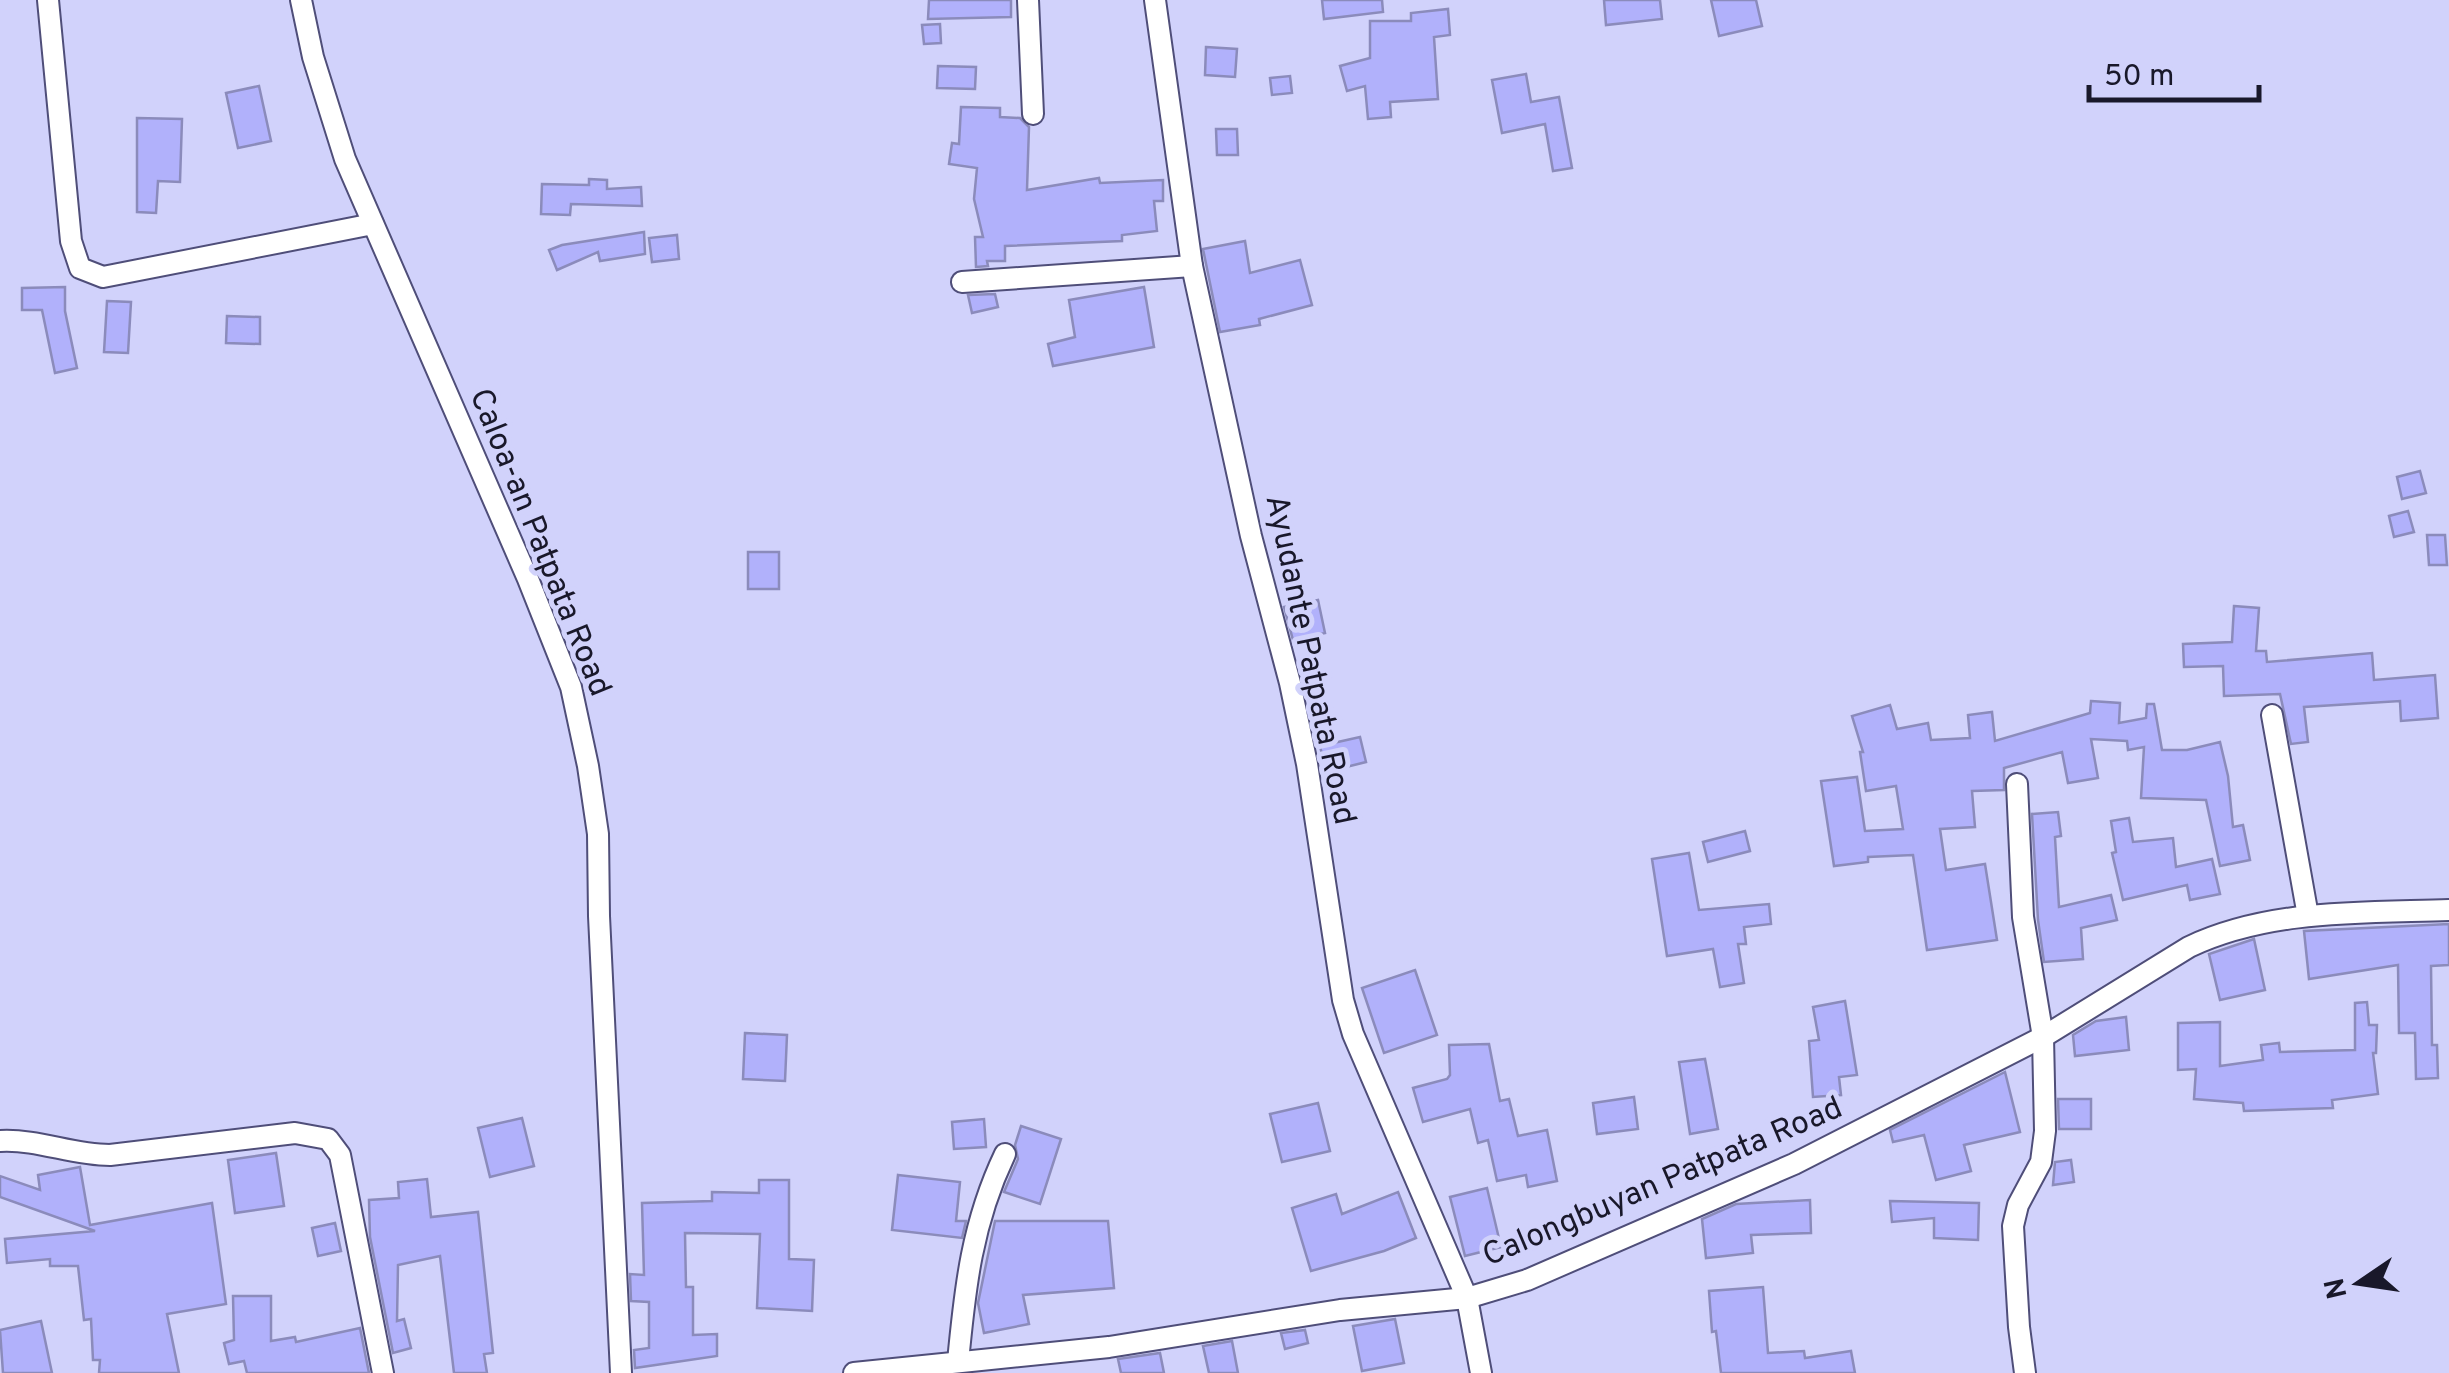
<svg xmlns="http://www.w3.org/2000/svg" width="2449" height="1373" viewBox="0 0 2449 1373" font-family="Overpass,sans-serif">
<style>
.building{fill:#b1b1fb;stroke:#8b8bbb;stroke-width:2.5}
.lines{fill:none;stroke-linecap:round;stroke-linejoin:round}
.minor-casing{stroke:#4f4e79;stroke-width:24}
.minor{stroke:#fff;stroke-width:20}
.labels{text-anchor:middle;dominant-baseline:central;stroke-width:10;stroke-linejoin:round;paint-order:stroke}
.street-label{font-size:32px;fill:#19182a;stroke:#d1d2fb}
</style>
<rect width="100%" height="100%" fill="#d1d2fb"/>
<g class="building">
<polygon points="929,0 1011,0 1011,17 928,19"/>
<polygon points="1322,0 1382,0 1383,12 1324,19"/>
<polygon points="1604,0 1660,0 1662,19 1606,25"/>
<polygon points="1711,0 1756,0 1762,26 1719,36"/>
<polygon points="1448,9 1450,35 1434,37 1438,99 1390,102 1391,117 1368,119 1365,86 1347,91 1340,66 1370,58 1370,21 1411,21 1411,13"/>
<polygon points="940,24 941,43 924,44 922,25"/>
<polygon points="1206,47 1237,49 1235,77 1205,75"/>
<polygon points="938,66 976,67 975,89 937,88"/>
<polygon points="1526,74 1531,102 1559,97 1572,168 1553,171 1545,124 1502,133 1492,80"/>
<polygon points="1290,76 1292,93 1272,95 1270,78"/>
<polygon points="259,86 271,141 238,148 226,93"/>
<polygon points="961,107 1000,108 1000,117 1020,118 1029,127 1027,190 1099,178 1100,183 1163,180 1163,201 1154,201 1157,231 1122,235 1122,241 1005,246 1005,261 987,261 988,266 976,267 975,237 983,237 974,199 977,168 949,164 952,143 959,144"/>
<polygon points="137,118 182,119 180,182 158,181 156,213 137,212"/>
<polygon points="1216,129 1237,129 1238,155 1217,155"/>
<polygon points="589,179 607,180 607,189 641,187 642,206 571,204 570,215 541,214 542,184 589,185"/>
<polygon points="644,232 645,254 600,261 598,252 557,270 549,250 562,245"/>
<polygon points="677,235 679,259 652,262 649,238"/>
<polygon points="1245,241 1250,273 1300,260 1312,305 1259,319 1260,325 1220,332 1203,249"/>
<polygon points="65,287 65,311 77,368 55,373 42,310 22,310 22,288"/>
<polygon points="1144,287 1154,347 1053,366 1048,344 1075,337 1069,300"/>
<polygon points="995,294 998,307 972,313 968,295"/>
<polygon points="107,301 131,302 128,353 104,352"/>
<polygon points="227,316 260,317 260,344 226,343"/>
<polygon points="2420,471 2426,493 2402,499 2397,477"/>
<polygon points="2408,511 2414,532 2394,537 2389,516"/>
<polygon points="2427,535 2445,535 2447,565 2429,565"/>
<rect x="748" y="552" width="31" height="37"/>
<polygon points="1318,600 1325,633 1293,640 1284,607"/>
<polygon points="2234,606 2259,608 2256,651 2266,651 2267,662 2372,653 2374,680 2435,675 2438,718 2401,721 2400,701 2304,707 2308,742 2291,744 2280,694 2224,696 2223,666 2184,667 2183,644 2232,642"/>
<polygon points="2091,701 2120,703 2119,723 2146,718 2147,704 2154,704 2162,750 2187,750 2220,742 2228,776 2233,827 2243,825 2250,860 2220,866 2206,800 2141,798 2144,747 2128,750 2127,741 2091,739 2098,778 2068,783 2062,752 2004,768 2004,790 1972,791 1975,827 1940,829 1946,870 1985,864 1997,940 1927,950 1913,855 1868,857 1868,862 1834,866 1821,781 1857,777 1865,831 1903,829 1896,786 1866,791 1860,752 1863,752 1852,716 1890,705 1897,729 1928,723 1931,740 1970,738 1968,715 1992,712 1995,741 2090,713"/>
<polygon points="1360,737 1366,762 1326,772 1320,746"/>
<polygon points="2058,812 2061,836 2055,837 2059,907 2111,895 2117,920 2081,928 2083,959 2044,962 2038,920 2032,814"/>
<polygon points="2129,818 2133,842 2173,838 2176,867 2212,859 2220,894 2190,900 2187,885 2123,900 2112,853 2116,852 2111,821"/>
<polygon points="1745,831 1750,851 1708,862 1703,842"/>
<polygon points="1689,853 1699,910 1769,904 1771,924 1744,927 1746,944 1738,944 1744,983 1720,987 1713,949 1667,956 1652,859"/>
<polygon points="2449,924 2449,965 2431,966 2432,1045 2437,1045 2438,1078 2416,1079 2415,1033 2399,1033 2398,965 2309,979 2304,931"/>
<polygon points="2254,939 2265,990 2220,1000 2209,954"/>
<polygon points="1415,970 1437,1035 1384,1053 1362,988"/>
<polygon points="1845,1001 1857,1075 1839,1077 1841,1095 1813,1097 1809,1041 1819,1040 1813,1007"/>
<polygon points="2367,1002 2369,1025 2377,1025 2376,1053 2373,1053 2378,1094 2332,1100 2333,1108 2244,1111 2243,1103 2194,1099 2196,1069 2178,1070 2178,1023 2220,1022 2220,1066 2263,1060 2261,1045 2279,1043 2280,1052 2355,1050 2355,1003"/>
<polygon points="2126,1017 2129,1050 2075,1056 2073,1035 2096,1021"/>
<polygon points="745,1033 787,1035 785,1081 743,1079"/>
<polygon points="1489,1044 1500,1101 1509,1099 1518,1136 1547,1130 1557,1181 1528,1187 1526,1175 1497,1181 1488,1140 1478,1143 1470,1109 1423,1122 1413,1088 1447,1079 1450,1075 1449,1045"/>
<polygon points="1705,1059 1718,1129 1690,1134 1679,1062"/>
<polygon points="2005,1072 2020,1132 1964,1145 1971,1171 1936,1180 1924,1135 1893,1142 1890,1130"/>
<polygon points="1634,1097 1638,1129 1597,1134 1593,1103"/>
<polygon points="2058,1099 2091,1099 2091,1129 2059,1129"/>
<polygon points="1318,1103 1330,1151 1282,1162 1270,1114"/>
<polygon points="522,1118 534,1166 490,1177 478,1128"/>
<polygon points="984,1119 986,1147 954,1149 952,1122"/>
<polygon points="1021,1126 1061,1139 1040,1204 1004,1192 1018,1159 1015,1145"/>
<polygon points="276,1153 284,1206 235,1213 228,1160"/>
<polygon points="2071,1160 2074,1182 2053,1185 2055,1162"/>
<polygon points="80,1167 90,1225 212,1203 226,1304 167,1314 179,1373 99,1373 100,1360 93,1360 91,1319 84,1320 78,1266 50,1266 50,1259 7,1263 5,1239 95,1231 0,1197 0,1176 40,1190 38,1175"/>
<polygon points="898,1175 960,1182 956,1221 966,1221 962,1238 892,1230"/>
<polygon points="427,1179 431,1217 478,1212 493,1353 484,1354 487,1373 454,1373 440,1256 398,1265 397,1321 404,1319 411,1348 393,1353 370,1237 369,1200 399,1198 398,1182"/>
<polygon points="759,1180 789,1180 789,1259 814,1260 812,1311 757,1308 760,1234 685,1233 686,1287 693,1287 693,1335 717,1334 717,1356 635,1368 634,1350 649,1348 649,1302 631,1301 630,1274 644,1275 642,1203 712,1201 712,1192 759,1193"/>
<polygon points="1487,1188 1501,1247 1465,1256 1450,1197"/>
<polygon points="1398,1192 1416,1238 1384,1251 1311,1271 1292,1208 1336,1194 1342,1214"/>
<polygon points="1810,1200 1811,1233 1751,1235 1753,1253 1706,1258 1702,1219 1736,1204"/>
<polygon points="1890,1201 1979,1203 1978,1240 1934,1238 1934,1218 1892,1222"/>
<polygon points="995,1221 1108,1221 1114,1288 1023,1295 1029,1324 984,1333 978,1303"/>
<polygon points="335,1223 341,1251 318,1256 312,1228"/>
<polygon points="1763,1287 1768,1353 1804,1351 1805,1358 1851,1351 1855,1373 1721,1373 1716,1331 1712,1332 1709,1291"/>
<polygon points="233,1296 271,1296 271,1341 295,1337 296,1342 360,1328 369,1373 247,1373 244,1361 229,1364 224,1343 234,1340"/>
<polygon points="1395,1319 1404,1363 1362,1371 1353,1326"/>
<polygon points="41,1321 52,1373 3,1373 0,1330"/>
<polygon points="1305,1330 1308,1343 1285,1349 1281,1333"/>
<polygon points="1232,1341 1238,1373 1209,1373 1203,1346"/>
<polygon points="1160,1353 1164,1373 1121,1373 1118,1359"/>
</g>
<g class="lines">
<g class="minor-casing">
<g id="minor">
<polyline points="48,0 71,241 80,268 103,277 373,224"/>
<polyline points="301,0 313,57 345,159 528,579 571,687 588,766 598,834 599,916 621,1373"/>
<polyline points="1028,0 1033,114"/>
<polyline points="1155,0 1192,266 1251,536 1290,683 1307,764 1343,1000 1353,1034 1467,1298 1481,1373"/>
<polyline points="962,282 1192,266"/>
<polyline points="2272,715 2308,916"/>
<polyline points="2017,784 2023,917 2043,1037 2045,1131 2041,1162 2018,1205 2013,1226 2019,1327 2025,1373"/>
<path d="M0,1141c40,-2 70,14 110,14l185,-22 33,6 12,16 43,218"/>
<path d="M958,1362c7,-75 14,-139 47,-208"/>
<path d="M854,1373l255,-26 231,-37 127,-12 60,-18 267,-116 249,-127 146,-90c80,-38 173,-34 260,-37"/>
</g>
</g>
<use href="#minor" class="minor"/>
</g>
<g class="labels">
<g class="street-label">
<text transform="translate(539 543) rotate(68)">Caloa-an Patpata Road</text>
<text transform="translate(1309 660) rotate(78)">Ayudante Patpata Road</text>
<text transform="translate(1663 1183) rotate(-23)">Calongbuyan Patpata Road</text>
</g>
</g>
<g transform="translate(2359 1283) rotate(257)" stroke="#d1d2fb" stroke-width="8" paint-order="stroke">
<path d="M0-8L18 38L0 25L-18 38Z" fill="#19182a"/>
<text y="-15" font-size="28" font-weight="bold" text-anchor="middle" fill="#19182a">N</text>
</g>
<path d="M2089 85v15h170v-15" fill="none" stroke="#19182a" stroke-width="5"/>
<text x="2104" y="85" font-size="30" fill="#19182a" stroke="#d1d2fb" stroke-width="8" paint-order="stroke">50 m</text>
</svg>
